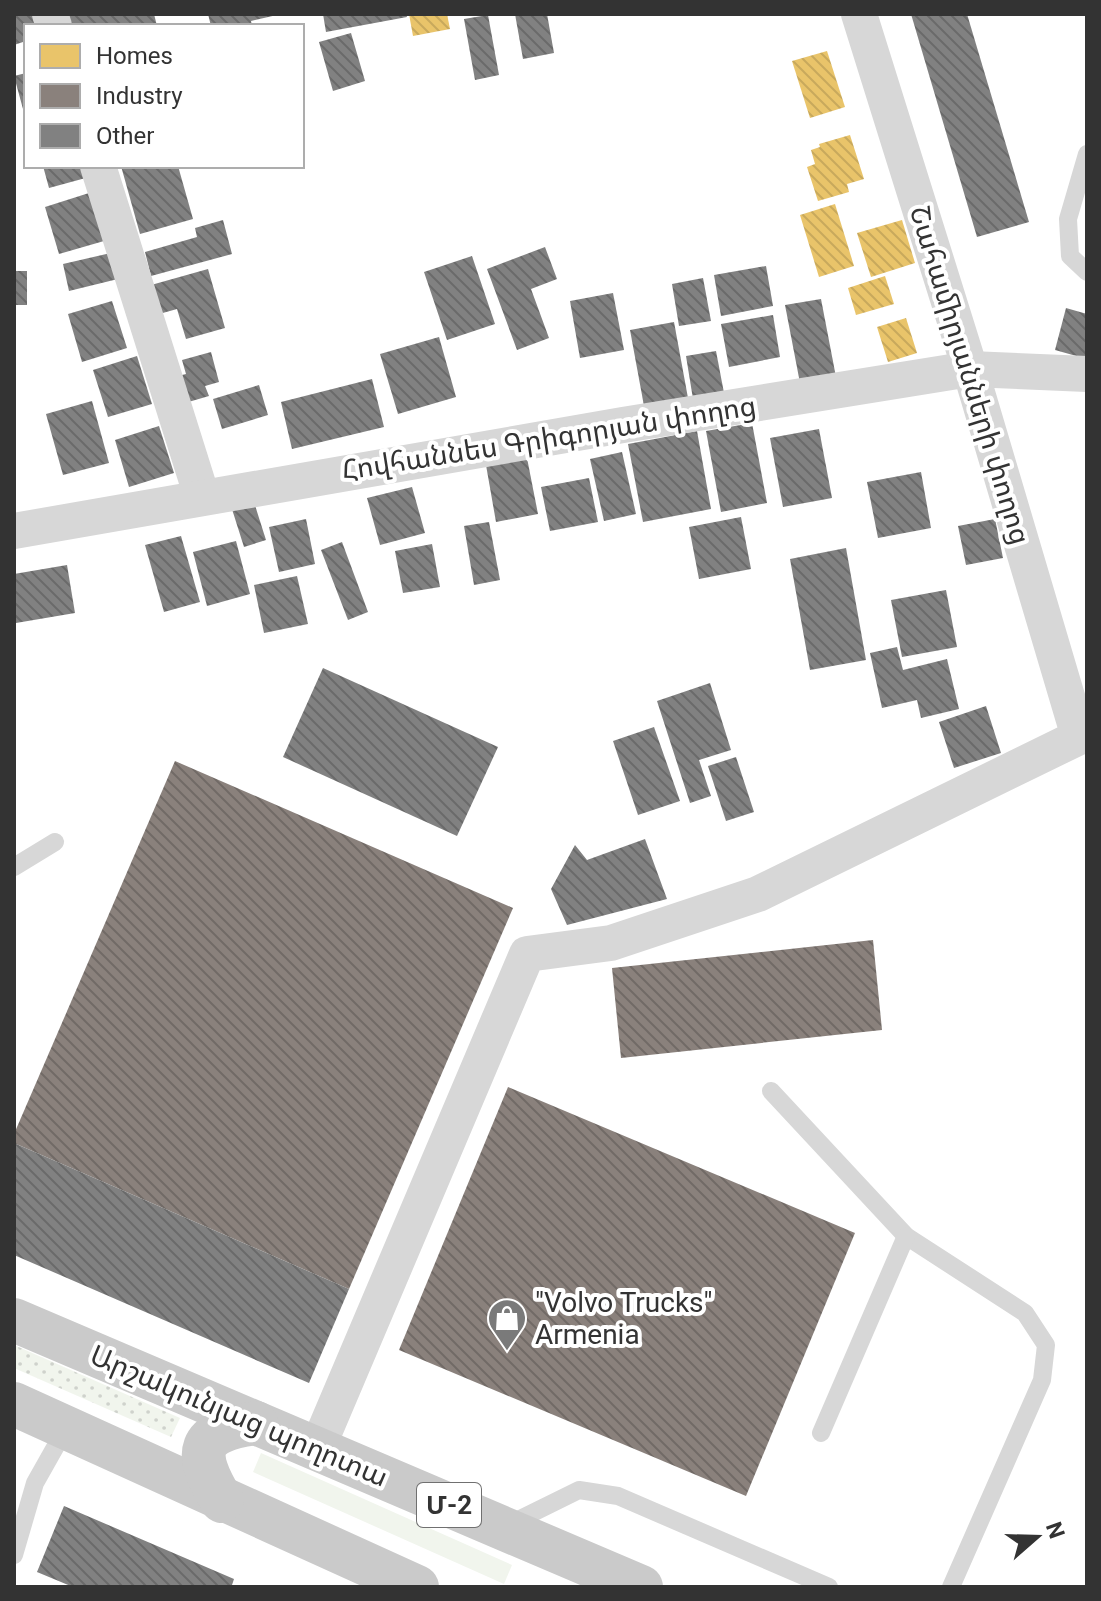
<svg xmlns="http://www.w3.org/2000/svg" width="1101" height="1601" viewBox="0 0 1101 1601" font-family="Roboto,'Noto Sans Armenian',sans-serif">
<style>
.green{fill:#f1f5ed}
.park{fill:url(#park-dots)}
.homes{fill:url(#homes-back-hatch)}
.industry{fill:url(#industry-back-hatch)}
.building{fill:url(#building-back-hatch)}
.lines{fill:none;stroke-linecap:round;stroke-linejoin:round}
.service{stroke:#d7d7d7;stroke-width:18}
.minor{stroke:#d7d7d7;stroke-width:36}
.primary{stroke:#cacaca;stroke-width:44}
.labels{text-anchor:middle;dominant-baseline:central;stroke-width:8;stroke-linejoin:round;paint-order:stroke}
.shield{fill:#fff;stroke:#707070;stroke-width:2}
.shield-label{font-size:26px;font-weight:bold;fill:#333}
.street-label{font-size:28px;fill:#333;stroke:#fff}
.poi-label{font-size:28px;fill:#333;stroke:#fff;text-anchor:start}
</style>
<defs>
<pattern id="park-dots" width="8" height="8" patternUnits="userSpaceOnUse" patternTransform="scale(2)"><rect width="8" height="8" fill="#f1f5ed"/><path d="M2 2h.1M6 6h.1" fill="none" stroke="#cfd2cc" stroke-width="1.8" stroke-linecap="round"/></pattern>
<pattern id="homes-back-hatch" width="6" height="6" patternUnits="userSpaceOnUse" patternTransform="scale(2)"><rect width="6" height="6" fill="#e9c46a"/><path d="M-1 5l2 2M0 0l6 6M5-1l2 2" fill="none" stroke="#c8a95c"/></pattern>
<pattern id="industry-back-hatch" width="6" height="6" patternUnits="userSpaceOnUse" patternTransform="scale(2)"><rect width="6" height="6" fill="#8a817c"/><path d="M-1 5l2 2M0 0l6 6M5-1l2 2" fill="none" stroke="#716a66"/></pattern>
<pattern id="building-back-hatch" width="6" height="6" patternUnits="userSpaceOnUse" patternTransform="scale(2)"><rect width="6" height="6" fill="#818181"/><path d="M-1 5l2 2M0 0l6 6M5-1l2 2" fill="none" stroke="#6a6a6a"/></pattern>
</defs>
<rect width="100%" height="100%" fill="#fff"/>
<polygon class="green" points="261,1453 512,1565 504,1584 253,1472"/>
<polygon class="park" points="14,1345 180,1418 171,1437 14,1368"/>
<g class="homes">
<polygon points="409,14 447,14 450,29 413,36"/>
<polygon points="827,51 845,107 810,118 792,61"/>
<polygon points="850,135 864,179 847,184 849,192 818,201 807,167 815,164 811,150 820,147 819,144"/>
<polygon points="835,204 854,266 819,277 800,215"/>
<polygon points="902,220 915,263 871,277 857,233"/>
<polygon points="885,276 894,304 856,315 848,288"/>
<polygon points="906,318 917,353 888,362 877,327"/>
</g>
<g class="industry">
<polygon points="175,761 513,908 349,1289 14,1143 14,1134"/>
<polygon points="873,940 882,1030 621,1058 612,968"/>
<polygon points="508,1087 855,1233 746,1496 399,1350"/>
</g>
<g class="building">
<polygon points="14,14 33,14 37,26 26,26 26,41 14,45"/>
<polygon points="64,14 154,14 157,26 68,26"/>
<polygon points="208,14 277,14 277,15 251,21 252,26 211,26"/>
<polygon points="323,14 406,14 407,17 326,32"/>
<polygon points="515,14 547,14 554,53 523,59"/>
<polygon points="911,14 967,14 1029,222 977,237"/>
<polygon points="488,15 499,75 475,80 464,19"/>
<polygon points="351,33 365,81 333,91 319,42"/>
<polygon points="26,73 26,108 23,109 14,76"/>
<polygon points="43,166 91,166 93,176 49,188"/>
<polygon points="121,166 178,166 193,219 140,234"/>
<polygon points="89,193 104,241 59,254 45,207"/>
<polygon points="223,220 232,254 151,276 145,252 197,237 195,228"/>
<polygon points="545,247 557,279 531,289 549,338 517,350 487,269"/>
<polygon points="115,252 122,278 69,291 63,264"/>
<polygon points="472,256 495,324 447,340 424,272"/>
<polygon points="766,266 773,306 721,316 714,275"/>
<polygon points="208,269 225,328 186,339 177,309 152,316 144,287"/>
<rect x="14" y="271" width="13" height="34"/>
<polygon points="703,278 711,321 679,326 672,284"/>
<polygon points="613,293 624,350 580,358 570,301"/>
<polygon points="821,299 836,377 800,383 785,305"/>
<polygon points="112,301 127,348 82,362 68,314"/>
<polygon points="1066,308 1087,314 1087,359 1055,350"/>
<polygon points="773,315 780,357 729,367 721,324"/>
<polygon points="674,322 688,398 644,406 630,330"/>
<polygon points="439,337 456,397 398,414 380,354"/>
<polygon points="716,351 724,393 693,399 686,356"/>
<polygon points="211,352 219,382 205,386 209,396 185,403 178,376 186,374 182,360"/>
<polygon points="137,356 152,404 108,417 93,370"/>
<polygon points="372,379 384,427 292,449 281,402"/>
<polygon points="259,385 268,415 222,429 213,399"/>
<polygon points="92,401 109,463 63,475 46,414"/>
<polygon points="752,423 767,503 721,512 706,431"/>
<polygon points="159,426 174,473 129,487 115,440"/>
<polygon points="819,429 832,498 783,507 770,438"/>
<polygon points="697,431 711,509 643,522 628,444"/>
<polygon points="622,452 636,514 604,521 590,459"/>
<polygon points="527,458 538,514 496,522 486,465"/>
<polygon points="921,472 931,528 878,538 867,482"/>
<polygon points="589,478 598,522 550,531 541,487"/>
<polygon points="412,487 425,533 380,545 367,498"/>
<polygon points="253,499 266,540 244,547 231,506"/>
<polygon points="741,517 751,569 699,579 689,527"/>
<polygon points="306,519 315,564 279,572 269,527"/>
<polygon points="995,519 1003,558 966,565 958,526"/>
<polygon points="489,522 500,580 474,585 464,526"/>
<polygon points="181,536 200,602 164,612 145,545"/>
<polygon points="236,541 250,594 207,606 193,552"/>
<polygon points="342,542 368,612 348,620 321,550"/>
<polygon points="432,544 440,587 403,593 395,551"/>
<polygon points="846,548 866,660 810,670 790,559"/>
<polygon points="67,565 75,613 16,623 14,574"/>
<polygon points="297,576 308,624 264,633 254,585"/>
<polygon points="946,590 957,647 902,657 891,600"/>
<polygon points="897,647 903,670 947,659 959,709 921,718 917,700 882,708 870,653"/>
<polygon points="323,668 498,747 457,836 283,757"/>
<polygon points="710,683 731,750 699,760 711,796 690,803 657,701"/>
<polygon points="986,706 1001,753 954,768 939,722"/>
<polygon points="654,727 680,801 638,815 613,741"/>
<polygon points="736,757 754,812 726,821 708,766"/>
<polygon points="645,839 667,899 567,925 551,889 575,845 587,860"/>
<polygon points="14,1143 349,1289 309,1383 14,1255"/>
<polygon points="64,1506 234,1579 232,1585 238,1587 73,1587 37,1572"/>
</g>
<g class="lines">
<g class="service">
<polyline points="1087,154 1068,219 1070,256 1087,272"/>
<polyline points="14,867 55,842"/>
<polyline points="771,1091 906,1236 1025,1313 1046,1345 1042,1380 951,1587"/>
<polyline points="821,1433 906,1236"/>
<polyline points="508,1525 579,1490 618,1496 829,1587"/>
<polyline points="14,1555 35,1483 66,1428"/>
</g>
<g class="minor">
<polyline points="50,14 54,26"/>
<polyline points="98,166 202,497"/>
<polyline points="14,531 623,425 970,369 1087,374"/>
<polyline points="317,1449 527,954 611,943 758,894 1079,737 970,369 859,14"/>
</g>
<g class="primary">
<polyline points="14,1320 641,1587"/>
<polyline points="14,1404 417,1587"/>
<path d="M222,1501c-30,-49 -26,-70 34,-78"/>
</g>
</g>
<defs>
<g id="shop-pin" transform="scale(2)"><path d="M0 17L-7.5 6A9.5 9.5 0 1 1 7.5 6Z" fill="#7a7a7a" stroke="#fff"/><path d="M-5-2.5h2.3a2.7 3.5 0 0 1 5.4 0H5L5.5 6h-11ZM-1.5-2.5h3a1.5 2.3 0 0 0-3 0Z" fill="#fff"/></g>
</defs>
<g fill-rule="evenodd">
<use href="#shop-pin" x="507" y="1318"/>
</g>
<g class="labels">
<rect class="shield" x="417" y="1483" width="64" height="44" rx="6"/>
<g class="shield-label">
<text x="449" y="1505">Մ-2</text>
</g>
<g class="street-label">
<text transform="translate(970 375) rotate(73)">Շահամիրյանների փողոց</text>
<text transform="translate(549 438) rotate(-9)">Հովհաննես Գրիգորյան փողոց</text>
<text transform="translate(239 1416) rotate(23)">Արշակունյաց պողոտա</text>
</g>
<g class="poi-label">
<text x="535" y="1302">"Volvo Trucks"<tspan x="535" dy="32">Armenia</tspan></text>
</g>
</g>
<rect width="1101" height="1601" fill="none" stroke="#333333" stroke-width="32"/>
<rect x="24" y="24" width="280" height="144" fill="#ffffff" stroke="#adadad" stroke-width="2"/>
<rect x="40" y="44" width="40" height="24" fill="#e9c46a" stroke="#adadad" stroke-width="2"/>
<text x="96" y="64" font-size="24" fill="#333333">Homes</text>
<rect x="40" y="84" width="40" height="24" fill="#8a817c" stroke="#adadad" stroke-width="2"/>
<text x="96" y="104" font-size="24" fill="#333333">Industry</text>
<rect x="40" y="124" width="40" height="24" fill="#818181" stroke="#adadad" stroke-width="2"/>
<text x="96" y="144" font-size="24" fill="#333333">Other</text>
<g transform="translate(1037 1537) rotate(70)" stroke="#ffffff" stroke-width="6" paint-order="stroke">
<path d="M0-6L14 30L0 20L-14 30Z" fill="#333333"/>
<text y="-12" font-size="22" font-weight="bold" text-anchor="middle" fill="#333333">N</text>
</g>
</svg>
